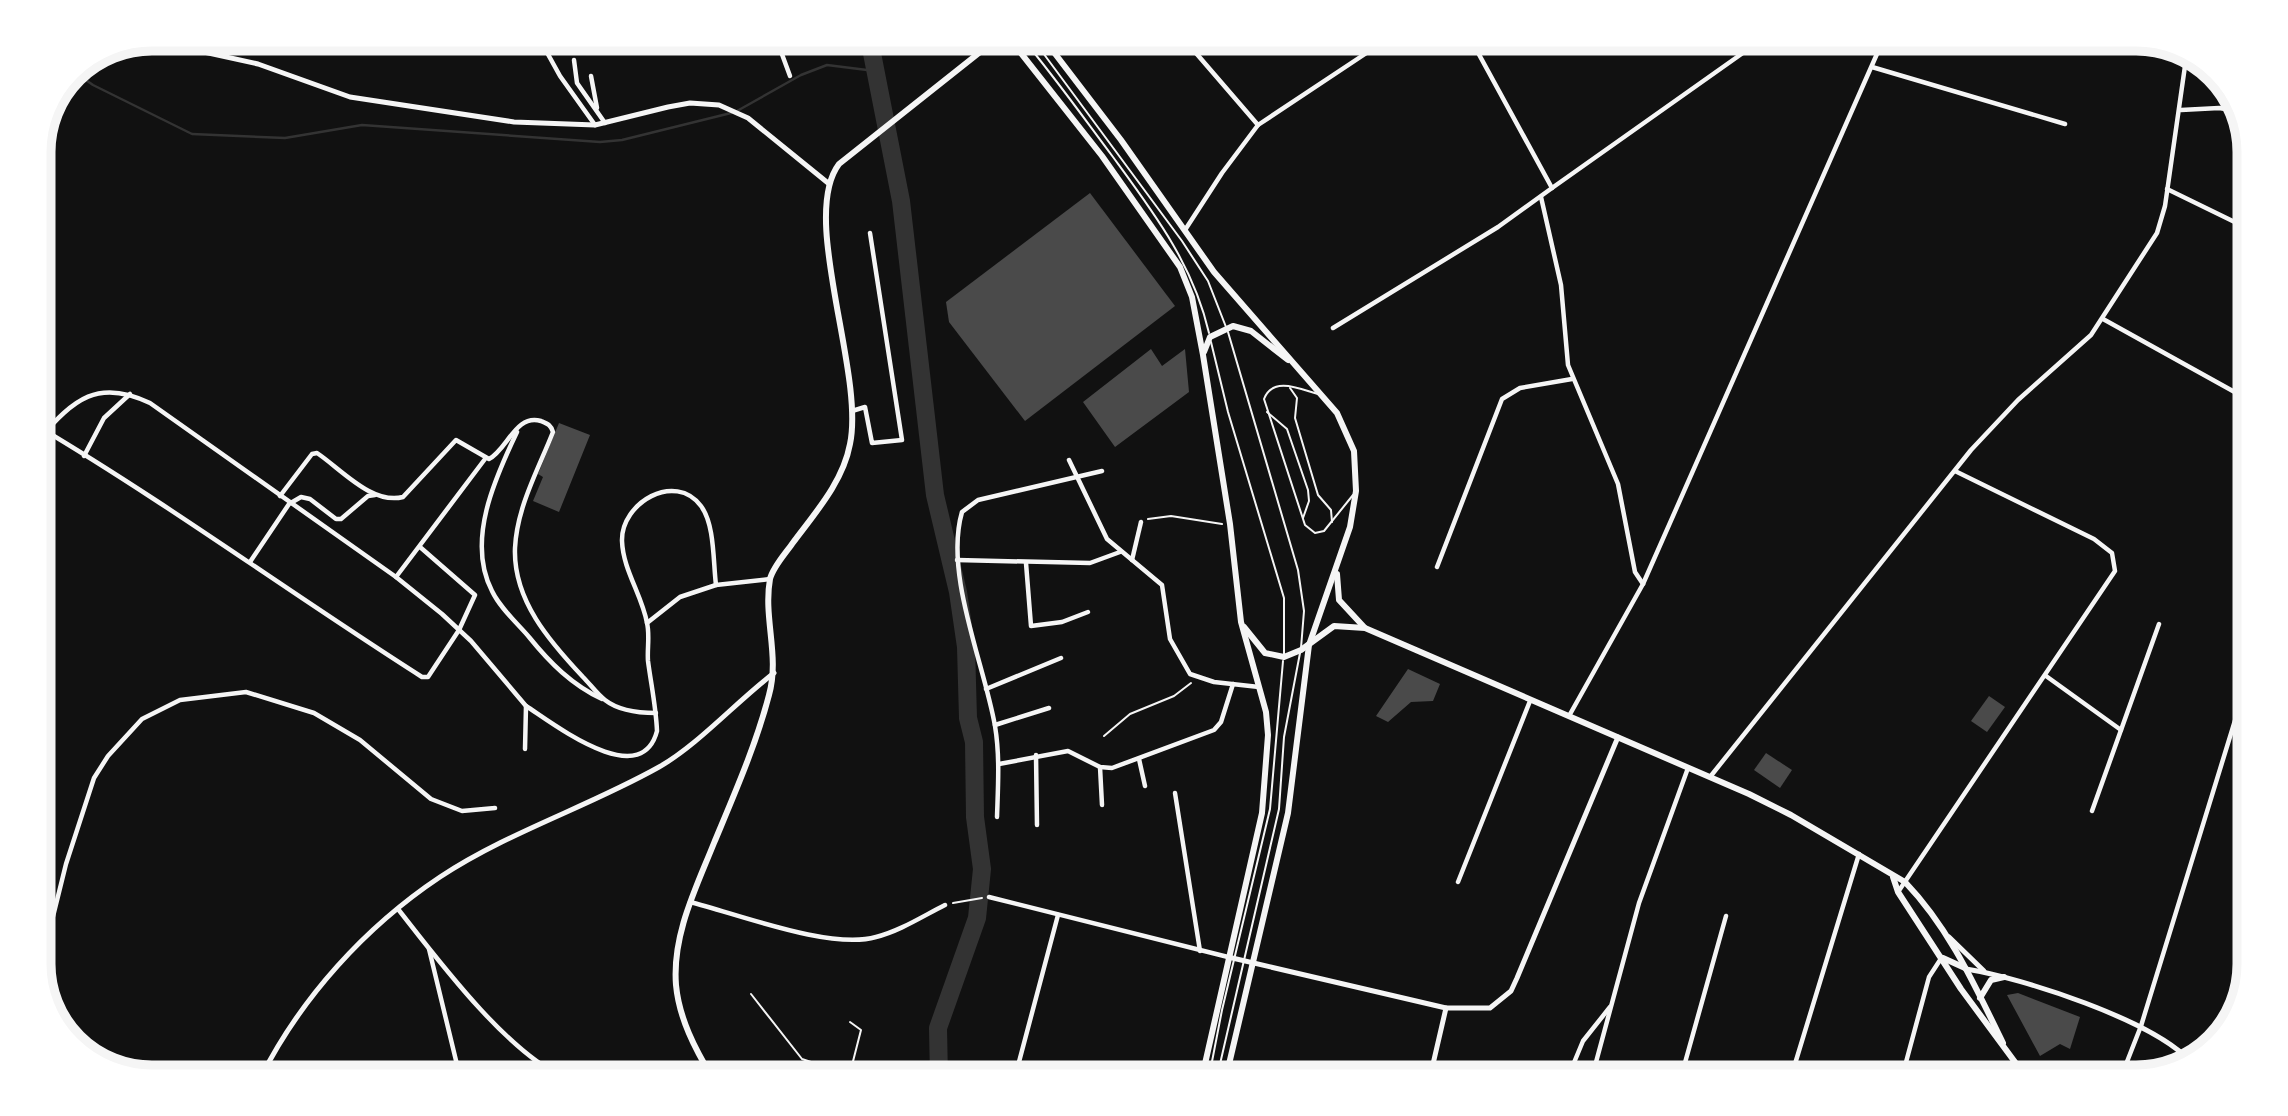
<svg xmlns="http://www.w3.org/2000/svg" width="2288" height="1116" viewBox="0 0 2288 1116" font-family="Karla,sans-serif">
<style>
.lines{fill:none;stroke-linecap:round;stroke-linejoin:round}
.stream{stroke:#333;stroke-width:2.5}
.river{stroke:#333;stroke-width:18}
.building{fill:#4a4a4a}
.path{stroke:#f5f5f5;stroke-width:2}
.service{stroke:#f5f5f5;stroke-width:2}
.minor{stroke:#f5f5f5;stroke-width:4.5}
.tertiary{stroke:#f5f5f5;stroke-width:5}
.secondary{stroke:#f5f5f5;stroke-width:6}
.primary{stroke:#f5f5f5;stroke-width:6}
.rim{fill:none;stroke:#f5f5f5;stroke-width:9}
</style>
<rect width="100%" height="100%" fill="#111"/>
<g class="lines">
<g class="stream">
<polyline points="73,71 93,85 192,134 285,138 362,125 600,142 622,140 731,113"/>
<polyline points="737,111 801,75 827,65 875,71"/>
</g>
<polyline class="river" points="869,38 901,201 935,495 958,592 966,647 968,718 974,742 975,817 982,869 977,918 938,1028 939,1077"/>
</g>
<g class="building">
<polygon points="1090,193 1175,306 1025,421 949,322 946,302"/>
<polygon points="1151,349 1162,366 1185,349 1189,392 1115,447 1083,402"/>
<polygon points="559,423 590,435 559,512 533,501 543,477 538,474"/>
<polygon points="1408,669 1440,684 1433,701 1411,702 1388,722 1376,716"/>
<polygon points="1989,696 2005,707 1987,732 1971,721"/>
<polygon points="1766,753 1792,770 1780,788 1754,770"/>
<polygon points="2018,993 2080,1017 2070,1049 2060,1044 2040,1056 2007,995"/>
</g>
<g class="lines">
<g class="path">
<polyline points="1148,519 1171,516 1222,524"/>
<polyline points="1104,736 1130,714 1174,696 1191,683"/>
<polyline points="953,903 982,898"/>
</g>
<g class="service">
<path d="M1022,38c32,38 61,79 91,119 41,56 80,107 96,176"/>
<polyline points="1032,38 1182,241 1208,281 1226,327"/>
<polyline points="1228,332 1298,570 1304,611 1301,648"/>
<polyline points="1211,342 1228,412 1284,598 1284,655"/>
<polyline points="1290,388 1297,398 1295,418 1318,495 1331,510 1332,522"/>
<path d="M1318,394c-18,-5 -45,-18 -54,5l41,126 10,8 9,-2 29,-36"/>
<polyline points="1267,412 1287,429 1308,490 1309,501 1303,518"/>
<polyline points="751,994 802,1059 850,1075"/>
<polyline points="849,1077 861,1030 850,1022"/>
<polyline points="1209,1077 1222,1010 1270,809 1283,661"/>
<polyline points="1217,1077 1279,809 1284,737 1300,653"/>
</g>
<g class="minor">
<polyline points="539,38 560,76 595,125"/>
<polyline points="776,38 790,76"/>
<polyline points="1183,38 1258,125"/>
<polyline points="1470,38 1552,188"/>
<polyline points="574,60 577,83 605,123"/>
<polyline points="1872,67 2065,124"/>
<polyline points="591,76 597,108"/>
<polyline points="2181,110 2219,108 2238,111"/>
<polyline points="2167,189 2249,229"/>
<polyline points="1541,197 1561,285 1568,365 1618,484 1635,572 1643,584"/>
<polyline points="1185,230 1222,173 1258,125 1389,38"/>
<polyline points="2103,319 2249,400"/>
<polyline points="1333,328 1498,227 1552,188 1764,38"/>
<polyline points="852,411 865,407 872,443 902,440 870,233"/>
<path d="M39,427c131,78 254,168 383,250h6l31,-47 16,-35 -55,-48"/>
<path d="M517,432c-22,46 -51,109 -25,159 8,17 25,32 37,46 21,26 43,48 73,62"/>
<path d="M39,439c35,-40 59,-61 111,-36l246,174 46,37 29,27 55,65 -1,43"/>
<polyline points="84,456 104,418 130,394"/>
<polyline points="1069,460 1107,539 1162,585 1170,639 1190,674 1214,682 1259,687"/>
<path d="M280,496l32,-42 5,-1c24,16 55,52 86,44l53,-57 33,19c18,-9 27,-46 52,-38 7,3 10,4 12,11 -15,38 -36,75 -38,116 -2,52 35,94 68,129 7,7 14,17 22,23 14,11 34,13 51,13"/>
<polyline points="957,560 1090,563 1120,552"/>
<polyline points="1132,560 1141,522"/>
<polyline points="250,562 289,504 301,497 310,499 336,519 341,519 368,496 375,495"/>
<polyline points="1026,563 1031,626 1062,622 1088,612"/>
<polyline points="1437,567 1502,399 1520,388 1572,379"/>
<polyline points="396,577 485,459"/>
<polyline points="647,623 680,597 716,585"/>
<polyline points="2046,676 2121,730"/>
<polyline points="986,689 1061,658"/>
<path d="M526,706c28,18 115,86 131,25 -1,-24 -6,-47 -9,-70 -1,-12 2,-26 -1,-38 -5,-28 -24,-53 -25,-82 -1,-38 53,-70 79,-35 14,19 12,56 15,79l54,-6"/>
<polyline points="1569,716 1643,584 1884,38"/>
<polyline points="995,725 1049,708"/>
<polyline points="1036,755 1037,825"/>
<polyline points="1139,759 1145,786"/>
<polyline points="999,764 1068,751 1100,767 1112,768 1214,730 1221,722 1233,684"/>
<polyline points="1100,767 1102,805"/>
<polyline points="1710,777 1971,450 2018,400 2091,335 2157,233 2165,206 2187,52"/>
<polyline points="1175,793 1200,951"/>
<polyline points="2092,811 2159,624"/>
<path d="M997,817c1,-31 3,-61 -2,-91 -11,-63 -51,-152 -33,-214l16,-12 124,-29"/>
<polyline points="1458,882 1530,701"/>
<polyline points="1898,892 2115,571 2112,553 2094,539 1955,471"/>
<polyline points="989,897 1228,957"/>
<path d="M690,902c48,12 140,48 186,35 24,-6 47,-21 69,-32"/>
<path d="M398,909c40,51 108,142 165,168"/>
<polyline points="429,949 460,1077"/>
<polyline points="39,973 66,864 94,778 108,756 142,719 180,700 246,692 314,713 360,740 431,799 462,811 495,808"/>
<polyline points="1015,1077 1058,915"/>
<polyline points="1568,1077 1583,1041 1610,1007"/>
<polyline points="1592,1077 1639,903 1688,768"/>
<polyline points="1681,1077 1726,916"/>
<polyline points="1791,1077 1859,854"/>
<polyline points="1902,1077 1929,977 1942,957"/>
<polyline points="2012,1077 2019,1066"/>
<polyline points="2121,1077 2141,1026 2249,675"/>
</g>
<g class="tertiary">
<polyline points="149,40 258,64 350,97 514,122 595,125 668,107 690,103 719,105 748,118 828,183"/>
<polyline points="1949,937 1984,971"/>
<polyline points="1228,957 1446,1008 1490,1008 1511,991 1517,978 1618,737"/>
<path d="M1966,969c57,9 186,51 224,92"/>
<path d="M261,1077c40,-79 104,-150 179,-200 68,-45 148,-70 219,-110 39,-22 78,-66 115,-94"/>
<polyline points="1430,1077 1446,1008"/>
</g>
<g class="secondary">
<polyline points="989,45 1014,44"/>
<path d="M712,1077c-17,-28 -33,-59 -36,-92 -4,-50 20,-97 38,-142 20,-48 42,-98 55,-148 11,-39 -6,-77 1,-116 3,-12 15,-25 22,-35 23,-31 51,-62 58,-100 15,-71 -51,-227 -11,-280l150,-119 4,-7"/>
</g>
<g class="primary">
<polyline points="1009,38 1102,156 1180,267 1192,297 1203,355 1230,524 1241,622 1266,712 1268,735 1262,813 1202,1077"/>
<polyline points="1043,38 1121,140 1214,272 1337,413 1354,451 1356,491 1350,527 1309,645 1288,813 1226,1077"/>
<polyline points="1204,352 1210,337 1233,326 1251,331 1288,360"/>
<polyline points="1337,574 1339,600 1364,627"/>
<path d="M1244,627l21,26 19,4 17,-7 33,-24 31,2 384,166 42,21 114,67c45,47 70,104 98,161"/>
<polyline points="1893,877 1898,892 1961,989 2026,1077"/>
<polyline points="1943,958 1965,968"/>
<polyline points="1980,998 1991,980 2004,977"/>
</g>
</g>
<path d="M0 0H2288V1116H0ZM152 51H2136A101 101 0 0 1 2237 152V964A101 101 0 0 1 2136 1065H152A101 101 0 0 1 51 964V152A101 101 0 0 1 152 51Z" fill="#fff" fill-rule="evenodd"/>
<path class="rim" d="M152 51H2136A101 101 0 0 1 2237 152V964A101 101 0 0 1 2136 1065H152A101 101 0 0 1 51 964V152A101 101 0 0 1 152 51Z"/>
</svg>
